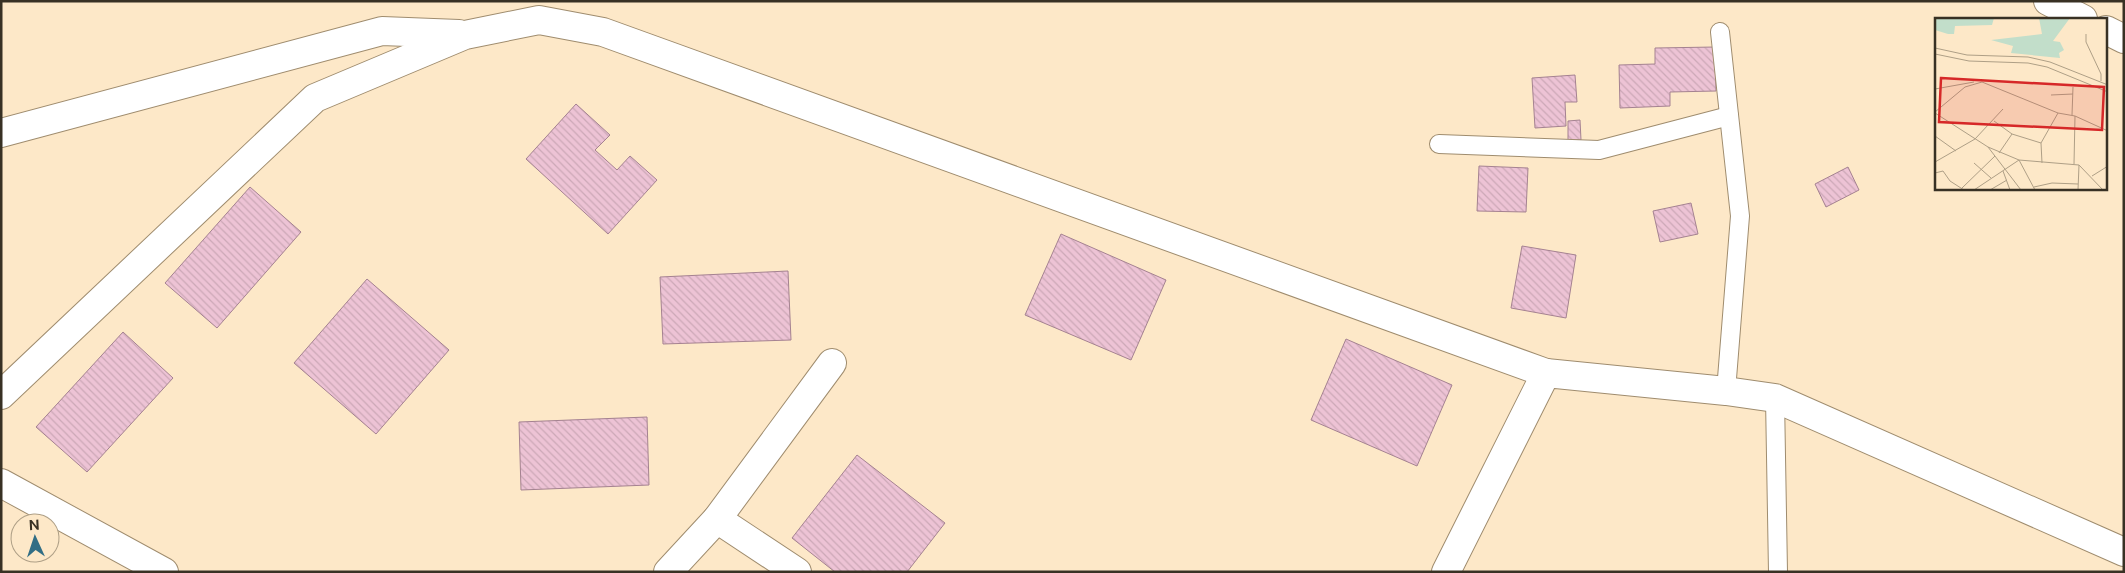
<svg xmlns="http://www.w3.org/2000/svg" width="2125" height="573" viewBox="0 0 2125 573" font-family="'Public Sans',sans-serif">
<style>
.building{fill:url(#building-back-hatch);stroke:#a58291}
.lines{fill:none;stroke-linecap:round;stroke-linejoin:round}
.service-casing{stroke:#9f8c6e;stroke-width:20}
.minor-casing{stroke:#9f8c6e;stroke-width:30}
.primary-casing{stroke:#9f8c6e;stroke-width:30}
.service{stroke:#fff;stroke-width:18}
.minor{stroke:#fff;stroke-width:28}
.primary{stroke:#fff;stroke-width:28}
.inset-road{fill:none;stroke:#ae9f86;stroke-width:1}
.view{fill:#d62828;fill-opacity:0.15;stroke:#d62828;stroke-width:2.5}
.inset-edge{fill:none;stroke:#383124;stroke-width:2.5}
</style>
<defs>
<pattern id="building-back-hatch" width="6" height="6" patternUnits="userSpaceOnUse" patternTransform="scale(1.25)"><rect width="6" height="6" fill="#edc3d5"/><path d="M-1 5l2 2M0 0l6 6M5-1l2 2" fill="none" stroke="#cca8b7"/></pattern>
</defs>
<rect width="100%" height="100%" fill="#fde8c8"/>
<g class="building">
<polygon points="1715,47 1716,91 1670,92 1670,106 1620,108 1619,65 1655,64 1655,48"/>
<polygon points="1575,75 1577,102 1565,102 1566,126 1535,128 1532,78"/>
<polygon points="576,104 610,135 595,150 617,170 630,156 657,180 608,234 526,159"/>
<polygon points="1580,120 1581,140 1568,140 1568,121"/>
<polygon points="1479,166 1528,168 1526,212 1477,211"/>
<polygon points="1848,167 1859,190 1826,207 1815,184"/>
<polygon points="250,187 301,232 217,328 165,283"/>
<polygon points="1691,203 1698,234 1660,242 1653,211"/>
<polygon points="1061,234 1166,280 1131,360 1025,315"/>
<polygon points="1522,246 1576,255 1566,318 1511,308"/>
<polygon points="788,271 791,340 663,344 660,277"/>
<polygon points="367,279 449,350 376,434 294,363"/>
<polygon points="123,332 173,378 87,472 36,427"/>
<polygon points="1346,339 1452,385 1417,466 1311,420"/>
<polygon points="647,417 649,485 521,490 519,422"/>
<polygon points="857,455 945,523 907,572 835,572 792,538"/>
</g>
<g class="lines">
<g class="service-casing">
<g id="service">
<polyline points="1720,32 1740,216 1726,391"/>
<polyline points="1439,144 1599,150 1729,116"/>
<polyline points="1775,398 1778,572"/>
</g>
</g>
<g class="minor-casing">
<g id="minor">
<polyline points="1,133 382,31 459,34"/>
<polyline points="1,395 315,98 465,35 539,20 603,32 1546,373"/>
<polyline points="1,483 164,572"/>
<polyline points="717,519 797,572"/>
<polyline points="668,572 717,519 832,363"/>
<polyline points="1446,572 1546,373 1726,391 1775,398 2124,552"/>
</g>
</g>
<g class="primary-casing">
<g id="primary">
<polyline points="2048,1 2083,19"/>
<polyline points="2106,30 2124,39"/>
</g>
</g>
<use href="#service" class="service"/>
<use href="#minor" class="minor"/>
<use href="#primary" class="primary"/>
</g>
<g transform="translate(1935 18)">
<rect width="172" height="172" fill="#fde8c8"/>
<path d="M0,0h59l-2,7 -37,1 -1,8h-6l-13,-4zM104,0h31l-17,23 7,1 4,8 -5,3 1,5 -49,-5 2,-7 -22,-6 51,-6z" fill="#c2deca"/>
<path class="inset-road" d="M151,16v8l15,32v7M0,30l32,7 61,2 22,5 58,23M0,36l34,7 59,2 19,4 61,25M0,71l39,-7M116,77l22,-1M0,94l30,-25 17,-5 76,31M0,95l53,34 33,43M137,97l1,-28M59,103l18,13 29,9M0,118l21,15M53,129l31,13 60,5 24,25M64,135l13,-19M84,142l16,30M0,144l40,-23 28,-30M39,145l17,15M107,145l-1,-20 17,-30 17,3 33,15M139,146l1,-48M68,153l7,19M0,155l8,-2 7,10 14,9M157,158l16,-10M99,169l18,-4 26,1M27,170l33,-32M39,172l45,-30M55,172l17,-10M143,172l1,-25"/>
<path class="view" d="M6,60l163,9 -2,43 -163,-8z"/>
<rect width="172" height="172" class="inset-edge"/>
</g>
<rect width="2125" height="573" fill="none" stroke="#383124" stroke-width="5"/>
<g transform="translate(35 538) rotate(357)"><circle r="24" fill="#fde8c8" stroke="#ae9f86"/>
<path d="M0-4L9 19L0 12L-9 19Z" fill="#326e85"/>
<text y="-8" font-size="14" font-weight="bold" text-anchor="middle" fill="#383124">N</text>
</g>
</svg>
